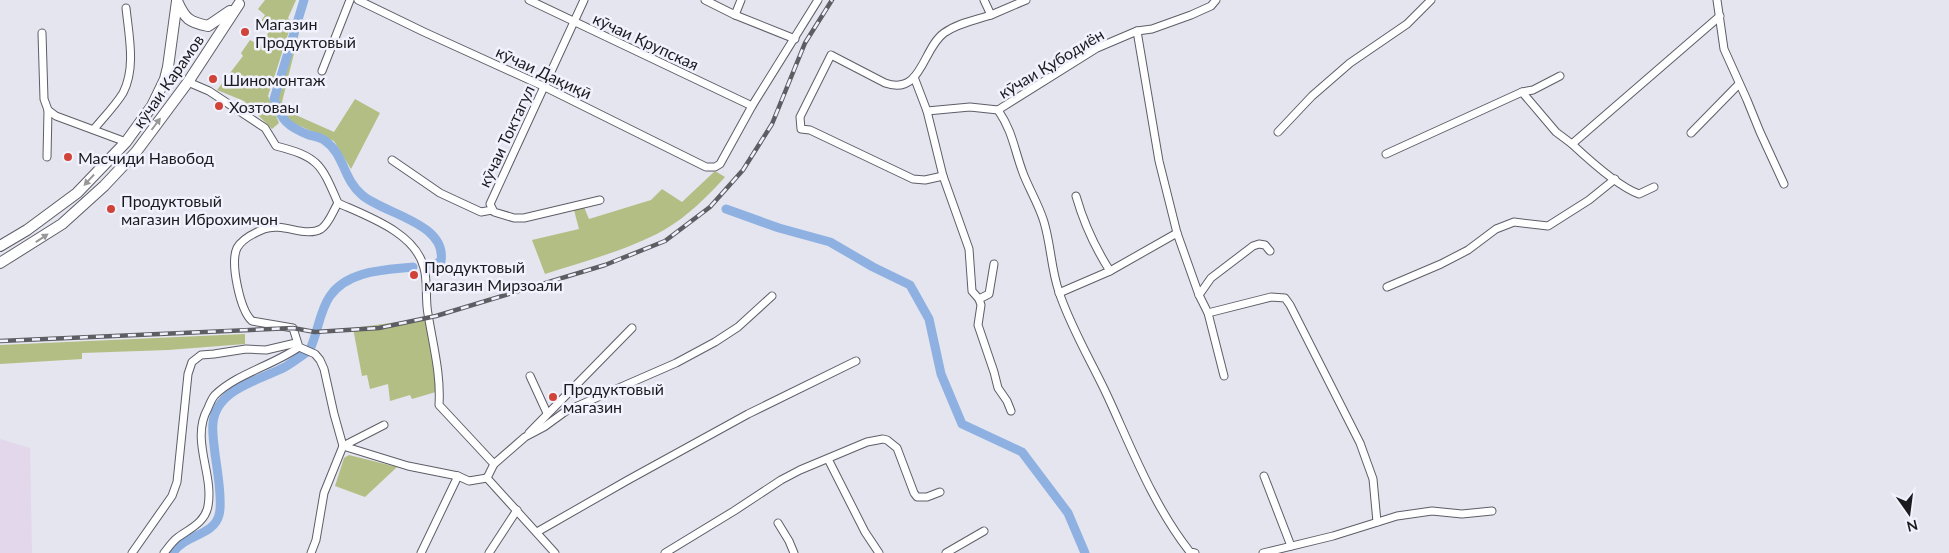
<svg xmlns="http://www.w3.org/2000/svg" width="1949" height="553" viewBox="0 0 1949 553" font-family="Lato,sans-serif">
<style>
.industrial{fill:#e3d7eb}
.forest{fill:#b2be83}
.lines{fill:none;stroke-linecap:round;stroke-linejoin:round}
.canal{stroke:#8eb1e2;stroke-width:9}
.minor-casing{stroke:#5d5e67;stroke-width:9}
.secondary-casing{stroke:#5d5e67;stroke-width:12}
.minor{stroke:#fff;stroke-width:7}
.secondary{stroke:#fff;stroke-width:10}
.rail-casing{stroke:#5d5d63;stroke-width:4.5}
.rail{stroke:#f1f2fd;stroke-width:2.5;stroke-dasharray:8;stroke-linecap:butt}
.oneway{fill:#98989a}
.poi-dot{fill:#d04338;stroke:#f1f2fd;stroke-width:2}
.labels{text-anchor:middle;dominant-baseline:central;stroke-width:5;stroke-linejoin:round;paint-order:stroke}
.poi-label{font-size:16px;fill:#1b1b1f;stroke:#f1f2fd;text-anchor:start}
.street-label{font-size:16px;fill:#1b1b1f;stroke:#f1f2fd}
</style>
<rect width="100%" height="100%" fill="#e4e5ef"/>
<polygon class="industrial" points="0,439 30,448 32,553 0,553"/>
<g class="forest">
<polygon points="265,0 296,0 288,18 292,22 268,96 279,123 272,129 244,101 217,90 243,56 241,53 250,40 261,46 271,28 261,21 265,15 258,9"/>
<polygon points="295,31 299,33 282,102 298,116 334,132 355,99 380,113 351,169 334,141 293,123 283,113 277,100"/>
<path d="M715,171l10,6c-18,20 -37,39 -61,53 -36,20 -79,31 -119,44l-13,-34 47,-11 -5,-19 10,-3 5,12 62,-19 11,-11 20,13z"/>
<polygon points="428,318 433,364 439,391 412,399 410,395 390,401 388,384 370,389 367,375 362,376 353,328"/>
<polygon points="245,334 245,344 168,350 82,353 82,359 0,364 0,345"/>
<polygon points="349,455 397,467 365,497 335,486 344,458"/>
</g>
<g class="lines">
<g class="canal">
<path d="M304,0l-30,99c7,21 14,28 35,36 5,1 11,2 15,5 21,14 18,38 38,55 22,19 85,28 79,66l-9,5"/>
<polyline points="726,209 779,228 830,242 873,267 910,285 929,319 941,374 962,424 1022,452 1068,513 1085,553"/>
<path d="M311,347c7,-16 9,-37 19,-51 18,-26 55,-26 83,-29"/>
<path d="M173,553c10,-18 41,-17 46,-38 4,-13 -2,-47 -4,-61 -1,-10 -3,-21 -2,-31 3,-34 47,-43 72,-56 8,-5 15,-10 22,-15"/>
</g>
<g class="minor-casing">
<g id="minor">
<polyline points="358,0 424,32 545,87 706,167 715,167 720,164 752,106 818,0"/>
<polyline points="529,0 752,106"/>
<polyline points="584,0 490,204 494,212 514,218 524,218 600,200"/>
<polyline points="705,0 735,15 795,39"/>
<polyline points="1717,0 1724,49 1747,100 1760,132 1784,184"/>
<polyline points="735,15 741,0"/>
<polyline points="991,15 1026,0"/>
<polyline points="1137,31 1159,161 1177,233 1199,295 1208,313 1224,376"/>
<polyline points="42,33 44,99 48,110 56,116 126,142"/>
<polyline points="322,71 350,0"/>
<polyline points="914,77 927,111 970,107 998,110 1097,48 1137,31 1152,29 1191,15 1211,6 1216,0"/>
<path d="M188,82l21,9 56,37 11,18c43,11 45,18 62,57 29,13 78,30 86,65 4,14 1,31 4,46 5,31 13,60 11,91l55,59"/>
<polyline points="1522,92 1533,90 1560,76"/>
<path d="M998,110c15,22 16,39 25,63 6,16 16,32 21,49 7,23 7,47 15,70 12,36 32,69 48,103 25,54 46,110 83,157l5,1"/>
<polyline points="927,111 943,176 969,249 972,291 979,299 981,305 978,325 994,372 998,388 1007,401 1011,411"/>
<path d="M94,129c9,-11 21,-23 29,-36 13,-25 6,-57 3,-85"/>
<polyline points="1278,132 1312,96 1350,63 1407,24 1431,0"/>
<polyline points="1691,133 1739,84"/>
<polyline points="1386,154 1522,92 1556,132 1572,144"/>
<polyline points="47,157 48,110"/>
<polyline points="392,160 440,193 481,212 492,210"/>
<path d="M943,176l-18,4 -12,-1 -103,-49 -9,-1 -1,-12 31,-62 54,28c37,13 37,-34 59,-50 14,-10 32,-13 47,-18l-7,-15"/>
<path d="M1654,187l-15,7c-20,-7 -51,-35 -67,-50l148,-128"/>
<path d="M1076,196c8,28 18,50 34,75"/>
<path d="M338,203c-5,8 -9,21 -17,26 -16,9 -38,-7 -57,0 -10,4 -22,10 -27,19 -7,15 3,62 15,73l41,7 6,19 16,7 5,6 4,9 10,45 9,32 65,20 50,10 11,5 18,-3"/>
<polyline points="1387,287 1441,264 1468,250 1496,229 1514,222 1548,226 1589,200 1615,179"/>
<polyline points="1059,293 1110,271 1177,233"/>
<polyline points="1199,295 1211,278 1253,246 1259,244 1265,245 1270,251"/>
<polyline points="979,299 989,294 994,264"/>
<polyline points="1208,313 1271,297 1285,298 1290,305 1360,443 1373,479 1377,522"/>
<polyline points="530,376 547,413"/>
<polyline points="529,433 632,328"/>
<polyline points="828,459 865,532 879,553"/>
<polyline points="1264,476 1291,546"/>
<polyline points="487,478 494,464 525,437 544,427 566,411 676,363 715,342 738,327 772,296"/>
<polyline points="487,478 555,553"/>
<polyline points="778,523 789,541 794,553"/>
<polyline points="537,532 628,480 748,414 856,361"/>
<polyline points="132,553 172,496 177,482 188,374 192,362 201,355 214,354 246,349 266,350 296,343"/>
<path d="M164,553c4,-5 8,-11 13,-15 12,-9 28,-15 31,-32 6,-33 -18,-66 0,-98 2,-5 4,-10 7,-13 21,-21 59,-30 84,-48"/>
<polyline points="311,553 316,540 324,493 343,446 384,425"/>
<polyline points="421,553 458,476"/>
<polyline points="489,553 517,510"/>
<polyline points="665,553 734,511 781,480 800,470 867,442 883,439 887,440 897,448 914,493 917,497 927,497 940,492"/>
<polyline points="946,553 984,531"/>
<polyline points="1263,553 1333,536 1397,516 1432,511 1462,514 1492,511"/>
</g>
</g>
<g class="secondary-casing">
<g id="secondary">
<path d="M177,1c8,18 12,21 31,25l22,-15"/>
<polyline points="0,246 27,230 77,193 126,142 152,106 165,79 168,67 177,1"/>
<polyline points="0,263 62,224 104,186 136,152 188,82 239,4"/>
</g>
</g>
<use href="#minor" class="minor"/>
<use href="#secondary" class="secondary"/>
<g class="rail-casing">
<polyline id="rail" points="0,341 293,328 315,332 379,328 436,316 605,265 665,241 710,207 743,170 772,124 805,43 832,0"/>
</g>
<use href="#rail" class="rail"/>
</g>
<defs><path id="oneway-solid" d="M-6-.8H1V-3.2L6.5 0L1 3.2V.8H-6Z" transform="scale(1.25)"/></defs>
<g class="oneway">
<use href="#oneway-solid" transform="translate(156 124) rotate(-53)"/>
<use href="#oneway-solid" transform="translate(89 180) rotate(133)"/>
<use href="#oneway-solid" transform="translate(42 238) rotate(-34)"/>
</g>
<g class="poi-dot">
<circle cx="245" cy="32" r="5"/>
<circle cx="213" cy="79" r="5"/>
<circle cx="219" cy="106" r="5"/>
<circle cx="68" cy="157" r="5"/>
<circle cx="111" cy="209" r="5"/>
<circle cx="414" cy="275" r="5"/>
<circle cx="553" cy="397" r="5"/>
</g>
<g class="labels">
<g class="poi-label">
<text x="255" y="23">Магазин<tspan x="255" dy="18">Продуктовый</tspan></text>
<text x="223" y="79">Шиномонтаж</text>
<text x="229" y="106">Хозтоваы</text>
<text x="78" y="157">Масчиди Навобод</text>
<text x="121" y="200">Продуктовый<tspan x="121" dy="18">магазин Иброхимчон</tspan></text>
<text x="424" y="266">Продуктовый<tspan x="424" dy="18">магазин Мирзоали</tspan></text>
<text x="563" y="388">Продуктовый<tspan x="563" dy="18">магазин</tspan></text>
</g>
<g class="street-label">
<text transform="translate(646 41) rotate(25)">кӯчаи Крупская</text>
<text transform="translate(1051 63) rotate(-31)">кӯчаи Қубодиён</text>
<text transform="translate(544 72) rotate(25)">кӯчаи Дақиқӣ</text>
<text transform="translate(168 81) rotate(-55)">кӯчаи Карамов</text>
<text transform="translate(506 136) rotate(-65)">кӯчаи Токтагул</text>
</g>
</g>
<g transform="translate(1909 513) rotate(166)" stroke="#f1f2fd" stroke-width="4" paint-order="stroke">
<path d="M0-4L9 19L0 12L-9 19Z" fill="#1b1b1f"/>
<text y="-8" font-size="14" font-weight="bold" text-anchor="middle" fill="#1b1b1f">N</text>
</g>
</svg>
